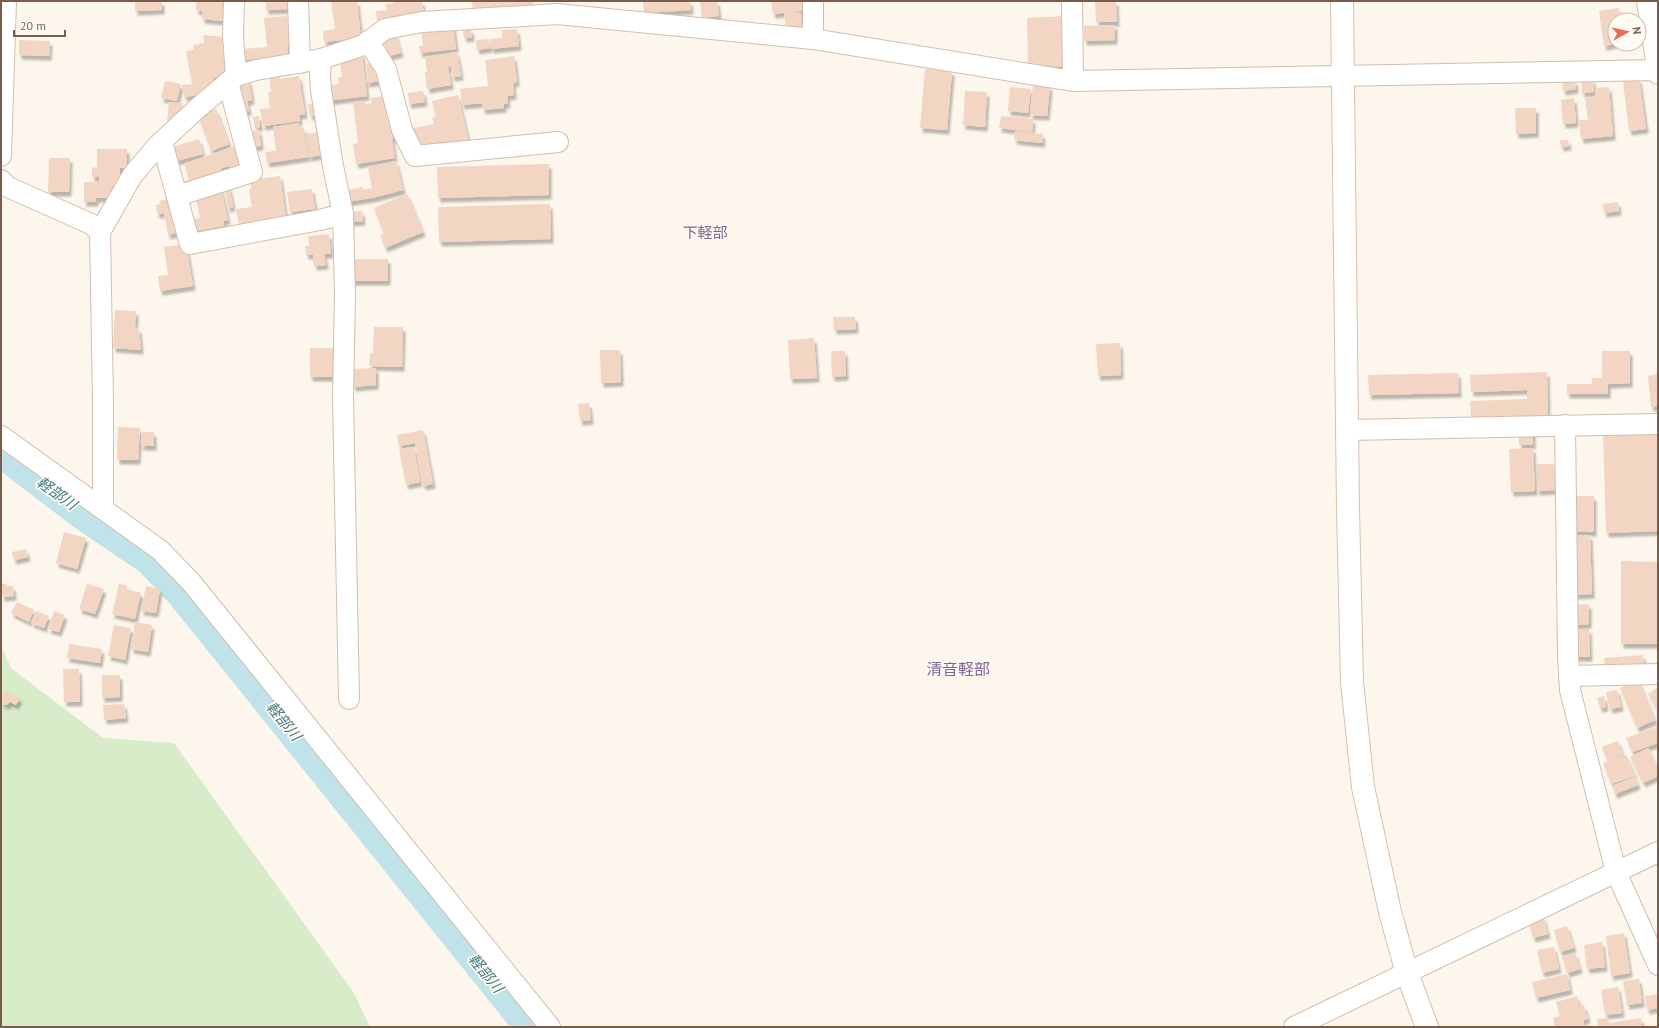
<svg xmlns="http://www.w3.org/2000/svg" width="1659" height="1028" viewBox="0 0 1659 1028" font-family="'PT Sans','Noto Sans JP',sans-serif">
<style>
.green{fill:#d8ecc9}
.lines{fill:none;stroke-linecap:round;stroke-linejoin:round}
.river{stroke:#bfe3e8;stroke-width:31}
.building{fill:#f3d5c3;filter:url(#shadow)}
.street-casing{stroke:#d1beb0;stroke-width:22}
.secondary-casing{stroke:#d6c0b0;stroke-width:24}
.street{stroke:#fff;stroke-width:20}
.secondary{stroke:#fff;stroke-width:22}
.labels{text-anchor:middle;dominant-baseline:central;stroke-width:3.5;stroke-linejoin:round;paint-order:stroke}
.neighbourhood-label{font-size:15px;fill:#846695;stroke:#fffaf3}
.water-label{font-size:15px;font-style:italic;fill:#437c86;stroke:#fffaf3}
.quarter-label{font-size:16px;fill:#846695;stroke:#fffaf3}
</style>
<defs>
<filter id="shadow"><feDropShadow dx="2.5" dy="4.5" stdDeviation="1" flood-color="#0004"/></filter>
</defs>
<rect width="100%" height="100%" fill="#fdf6ec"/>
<polygon class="green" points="1,647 12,669 103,738 174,743 354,993 370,1027 1,1027"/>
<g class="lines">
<polyline class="river" points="1,452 85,516 150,560 182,594 530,1027"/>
</g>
<g class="building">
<polygon points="135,1 162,1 162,10 135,11"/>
<polygon points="196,1 225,1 223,21 202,19 202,11 196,10"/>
<polygon points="266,1 289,1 289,9 266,10"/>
<polygon points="331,1 357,1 361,38 324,42 323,31 335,29"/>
<polygon points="394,1 422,1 424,15 377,21 376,11 387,10 386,4 394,3"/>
<polygon points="472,1 533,1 533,7 473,12"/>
<polygon points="643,1 690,1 691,10 644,13"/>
<polygon points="717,1 719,16 702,18 700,2"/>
<polygon points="771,1 807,1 808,10 773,14"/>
<polygon points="1095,1 1116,1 1117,22 1096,22"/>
<polygon points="1619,8 1620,20 1615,20 1615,44 1604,46 1599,11"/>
<polygon points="800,12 802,29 786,31 784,13"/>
<polygon points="287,16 289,36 292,45 287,46 288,56 244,60 242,49 267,47 264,18"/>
<polygon points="1065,16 1067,66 1028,67 1027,18"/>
<polygon points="453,25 456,49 420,53 419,46 423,46 421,28"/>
<polygon points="1115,25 1115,40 1084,41 1084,26"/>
<polygon points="471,29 472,37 464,38 463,30"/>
<polygon points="517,29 519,46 491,49 490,39 502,38 502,30"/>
<polygon points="395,33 401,53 388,56 382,36"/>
<polygon points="203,35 228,37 228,77 213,78 214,86 205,87 206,94 184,97 182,85 192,84 186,51 194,50 193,45 204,43"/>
<polygon points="489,39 490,48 477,50 476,40"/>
<polygon points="19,40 50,41 49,56 19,55"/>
<polygon points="457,52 461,76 452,77 451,67 448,67 451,85 427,89 425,72 427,72 425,57"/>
<polygon points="362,53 367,96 326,101 324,86 339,84 338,77 342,77 340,61"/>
<polygon points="514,56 517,82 513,83 514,95 507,96 508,104 504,104 504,108 483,110 482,103 462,105 460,89 488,86 485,60"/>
<polygon points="377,62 380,81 367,83 365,64"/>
<polygon points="925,69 952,71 947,130 920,128"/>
<polygon points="279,75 280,79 299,76 305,114 299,115 300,121 263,126 260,109 270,108 268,92 271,92 269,76"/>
<polygon points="1593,79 1594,92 1582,93 1581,80"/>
<polygon points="1639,79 1646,129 1629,131 1623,81"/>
<polygon points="249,80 252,100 247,101 249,111 240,112 236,82"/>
<polygon points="1575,80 1576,89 1563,91 1562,81"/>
<polygon points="165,81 181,84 177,101 161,98"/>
<polygon points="1033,84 1050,86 1047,116 1030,115"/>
<polygon points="1010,87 1031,89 1028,113 1008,111"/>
<polygon points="1609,87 1613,136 1581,139 1579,120 1588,120 1585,98 1596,97 1595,88"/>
<polygon points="423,91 425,102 409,104 408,93"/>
<polygon points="965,91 987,92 985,127 963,125"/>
<polygon points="389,95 395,138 392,138 395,158 356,164 353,144 358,143 353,102 365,101 365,104 372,103 371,98"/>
<polygon points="458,95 468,139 447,144 446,141 418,148 413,128 434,124 432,118 436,117 432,101"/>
<polygon points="1574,98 1576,123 1563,124 1561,100"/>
<polygon points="169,102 183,103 182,118 175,121 167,121"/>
<polygon points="316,103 318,115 310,116 308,104"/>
<polygon points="1515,108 1536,108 1536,133 1516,134"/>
<polygon points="216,109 229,144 211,151 198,116"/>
<polygon points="259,116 260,127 255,128 253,117"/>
<polygon points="1001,116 1033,119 1032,132 999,128"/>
<polygon points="299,123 299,128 304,128 308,157 267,163 265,152 276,151 273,127"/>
<polygon points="259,130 261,146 248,147 246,132"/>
<polygon points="324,131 327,154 309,157 306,134"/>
<polygon points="1015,131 1043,134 1042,143 1014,140"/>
<polygon points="199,139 203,154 176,161 172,147"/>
<polygon points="1560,140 1568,140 1569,146 1561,147"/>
<polygon points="240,144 247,171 232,175 229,166 221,168 224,178 181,189 179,182 189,180 184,164"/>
<polygon points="97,149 127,149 127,168 120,168 120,187 112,187 112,198 96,198 96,202 84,202 84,182 99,182 99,177 92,177 92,167 97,168"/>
<polygon points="49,158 70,158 69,192 48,192"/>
<polygon points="396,161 403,190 372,198 346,202 343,191 363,187 363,190 372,188 368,167"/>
<polygon points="549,164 549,195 438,198 437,167"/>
<polygon points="280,176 286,218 239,226 236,209 252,207 249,190 251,189 250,180"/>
<polygon points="229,186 233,207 228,208 224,187"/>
<polygon points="221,188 228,220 223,221 224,226 191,232 188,220 200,218 195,193"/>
<polygon points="312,189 315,209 290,212 287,192"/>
<polygon points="407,194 423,232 385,248 380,235 384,234 374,208"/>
<polygon points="173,198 179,232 168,235 164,213 157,214 156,205 160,204 159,201"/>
<polygon points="1618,202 1619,211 1604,213 1603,204"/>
<polygon points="550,204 551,239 439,242 438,207"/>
<polygon points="362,211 363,221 350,222 349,212"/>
<polygon points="329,234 331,254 324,254 326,265 314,266 313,255 306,255 305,246 309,246 308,236"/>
<polygon points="186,244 193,286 160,291 158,276 168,275 164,247"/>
<polygon points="349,259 388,259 388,281 350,281"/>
<polygon points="115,310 136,311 135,328 139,329 141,350 113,348"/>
<polygon points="833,317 855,317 856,329 834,330"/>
<polygon points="374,327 403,327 402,367 369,366 370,353 373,353"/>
<polygon points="814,338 817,378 790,379 788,340"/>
<polygon points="1120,343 1121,375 1098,376 1096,344"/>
<rect x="310" y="348" width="23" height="29"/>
<polygon points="600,350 620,350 621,382 601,383"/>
<polygon points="831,351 845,351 846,376 832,377"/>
<polygon points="1602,351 1630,351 1630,383 1608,384 1608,394 1567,394 1567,384 1592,384 1592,378 1602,378"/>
<polygon points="376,368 376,385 353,387 352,369"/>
<polygon points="1547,372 1548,417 1471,419 1470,401 1527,399 1527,390 1471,392 1470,375"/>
<polygon points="1458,373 1459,393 1369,395 1368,375"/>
<polygon points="1658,374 1658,406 1651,407 1648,376"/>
<polygon points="589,403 591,420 580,421 578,404"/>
<polygon points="118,427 140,428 138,460 117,460"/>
<polygon points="423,430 433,484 423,486 415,443 399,446 397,435"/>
<rect x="1519" y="430" width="14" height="15"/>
<polygon points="1658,431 1658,531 1606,533 1603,432"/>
<polygon points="142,432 154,432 154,446 141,446"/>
<polygon points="414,447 420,482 406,485 399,449"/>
<polygon points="1533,448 1535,491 1511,492 1509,449"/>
<polygon points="1537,464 1554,464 1555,490 1537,491"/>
<polygon points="1571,496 1594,496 1594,532 1572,532"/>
<polygon points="64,532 86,538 77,569 56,563"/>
<polygon points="1570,535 1590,535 1592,594 1572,595"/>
<polygon points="26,549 28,557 14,560 12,552"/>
<polygon points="1621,561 1658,562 1658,644 1621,644"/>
<polygon points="1,584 7,584 7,586 13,586 14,596 2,597"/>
<polygon points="87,584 104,589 95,614 79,609"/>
<polygon points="119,584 127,585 126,589 141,593 135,619 112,614"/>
<polygon points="146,586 160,589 156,613 141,611"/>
<polygon points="17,602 34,610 29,622 11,613"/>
<polygon points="1589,604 1589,624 1574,625 1573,605"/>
<polygon points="36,611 49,616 44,628 31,623"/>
<polygon points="54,611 65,615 59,632 48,629"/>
<polygon points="135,622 152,625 148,652 131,649"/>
<polygon points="114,625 131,628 125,660 108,656"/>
<polygon points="1573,629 1589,629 1590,657 1574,657"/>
<polygon points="69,644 102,649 100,663 67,658"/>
<polygon points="1643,655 1644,667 1605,670 1604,658"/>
<polygon points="63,669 79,669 80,702 64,702"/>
<polygon points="102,675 120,675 120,697 102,698"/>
<polygon points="1638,680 1655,720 1637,728 1620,688"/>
<polygon points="1658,687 1658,711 1648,694"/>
<polygon points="1617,690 1621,707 1610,709 1606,692"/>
<polygon points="5,691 20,698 16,705 10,702 7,705 1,703"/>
<polygon points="1604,696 1606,707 1600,708 1597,698"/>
<polygon points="124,704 126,718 104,720 103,705"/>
<polygon points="1657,727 1658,743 1632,752 1626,738"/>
<polygon points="1618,741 1623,755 1607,761 1602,747"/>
<polygon points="1648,748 1658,769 1658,776 1643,783 1630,757"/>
<polygon points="1626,755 1635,776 1611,784 1603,763"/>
<polygon points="1635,777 1638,785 1615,794 1612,786"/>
<polygon points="1543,916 1548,934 1533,938 1528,920"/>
<polygon points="1567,926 1574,948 1560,952 1554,930"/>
<polygon points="1624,933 1630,973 1611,976 1606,936"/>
<polygon points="1602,942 1605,967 1587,969 1584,945"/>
<polygon points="1554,947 1559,969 1542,973 1537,950"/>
<polygon points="1575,953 1580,969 1567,973 1562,957"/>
<polygon points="1567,974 1570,990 1536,998 1532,982"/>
<polygon points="1639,979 1642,1003 1627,1005 1623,981"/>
<polygon points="1618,987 1622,1013 1605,1015 1601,990"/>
<polygon points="1658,994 1658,1008 1647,1010 1645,996"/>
<polygon points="1577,996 1579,1006 1584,1005 1588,1019 1583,1020 1585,1027 1555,1027 1553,1018 1560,1016 1556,1002"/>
<polygon points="1608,1018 1609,1023 1641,1018 1642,1027 1598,1027 1597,1019"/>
</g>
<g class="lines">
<g class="street-casing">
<g id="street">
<polyline points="234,1 233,36 236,76"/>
<polyline points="298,1 300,63"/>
<polyline points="813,1 813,39"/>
<polyline points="1072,1 1073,81"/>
<polyline points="1647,1 1658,74"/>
<polyline points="368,41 386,69 402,130 415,156 558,142"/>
<polyline points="321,59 320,74 321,90 333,166 343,214 345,295 343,397 349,699"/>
<polyline points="162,142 190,244 320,220 343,214"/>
<polyline points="1,156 6,1"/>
<polyline points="1,180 8,187 91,224 100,232"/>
<polyline points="177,196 252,172 228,82"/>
<polyline points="1565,425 1568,655 1570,690 1616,872 1658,965"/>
<polyline points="1348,430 1658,424"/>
<polyline points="1,436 160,550 191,582 550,1027"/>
<polyline points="103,509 103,402 100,232 132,176 157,146 200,106 236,76 256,70 321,59 364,45 385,29 422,22 557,14 813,39 1073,81 1658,70"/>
<polyline points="1569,676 1658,674"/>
<polyline points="1294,1027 1658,852"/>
</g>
</g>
<g class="secondary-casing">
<polyline id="secondary" points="1342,1 1348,508 1352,682 1363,787 1390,912 1407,973 1427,1027"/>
</g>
<use href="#street" class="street"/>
<use href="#secondary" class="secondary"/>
</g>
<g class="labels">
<g class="neighbourhood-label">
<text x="705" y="232">下軽部</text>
</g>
<g class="water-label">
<text transform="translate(57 493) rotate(36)">軽部川</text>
<text transform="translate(284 721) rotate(51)">軽部川</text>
<text transform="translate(486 973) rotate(51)">軽部川</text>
</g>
<g class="quarter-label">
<text x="958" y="669">清音軽部</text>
</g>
</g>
<rect width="1659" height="1028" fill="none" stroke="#7a5c4d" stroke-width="4"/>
<g transform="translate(1627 32) rotate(82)"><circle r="19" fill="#fffaf3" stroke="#cabbb1"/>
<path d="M0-3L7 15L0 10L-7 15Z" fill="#e76f51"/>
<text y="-6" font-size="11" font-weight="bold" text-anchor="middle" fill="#7a5c4d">N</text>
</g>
<path d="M14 30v6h51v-6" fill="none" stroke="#7a5c4d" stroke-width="2"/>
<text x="20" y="30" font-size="12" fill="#7a5c4d" stroke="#fffaf3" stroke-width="3" paint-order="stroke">20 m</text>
</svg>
